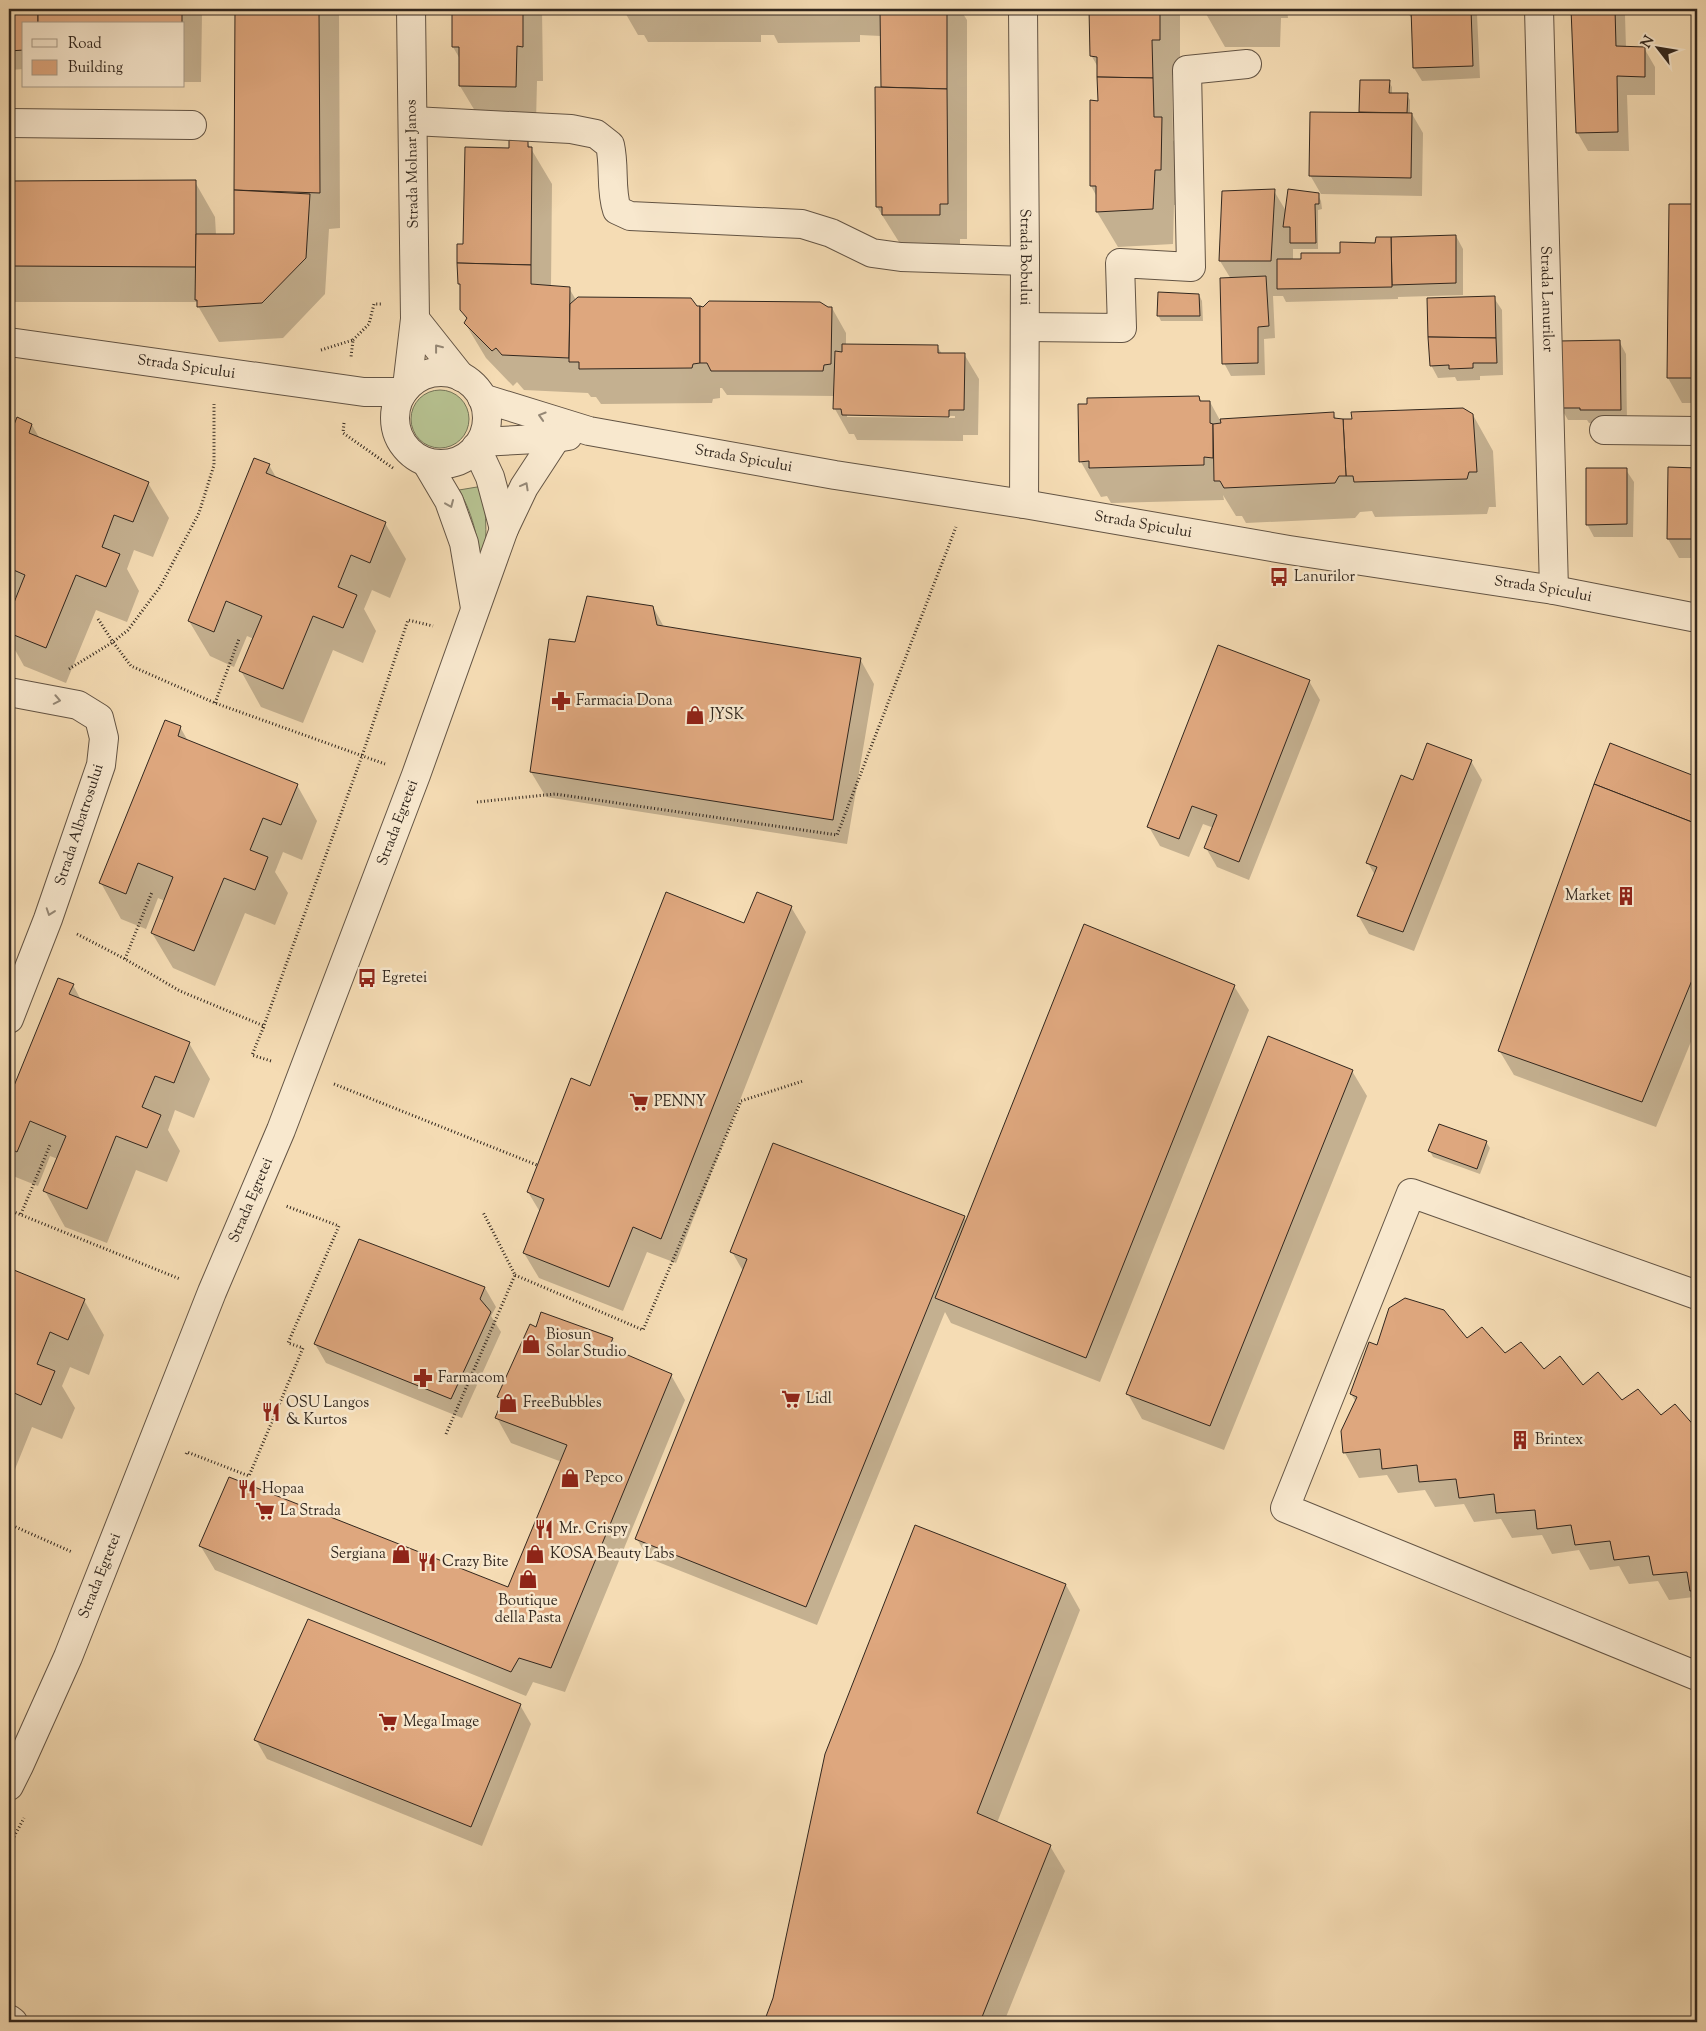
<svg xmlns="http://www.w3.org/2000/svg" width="1706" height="2031" viewBox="0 0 1706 2031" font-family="'Sorts Mill Goudy',serif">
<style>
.green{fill:#b7c291;stroke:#747458}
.shadow{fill:#0003;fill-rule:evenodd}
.building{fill:#dea77e;stroke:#32271e}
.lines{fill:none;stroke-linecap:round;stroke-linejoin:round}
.minor-casing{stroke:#635444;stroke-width:30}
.path{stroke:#32271e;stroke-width:3;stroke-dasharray:1 2.5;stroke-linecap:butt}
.minor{stroke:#f8e8ce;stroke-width:28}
.oneway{stroke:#958876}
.labels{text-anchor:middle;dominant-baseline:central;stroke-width:5;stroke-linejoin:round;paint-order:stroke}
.street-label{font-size:15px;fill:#32271e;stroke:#f8e8ce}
.poi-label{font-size:15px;fill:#32271e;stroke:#f8e8ce;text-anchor:start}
</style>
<rect width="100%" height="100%" fill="#f5dcb4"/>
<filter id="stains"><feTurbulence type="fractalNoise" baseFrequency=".004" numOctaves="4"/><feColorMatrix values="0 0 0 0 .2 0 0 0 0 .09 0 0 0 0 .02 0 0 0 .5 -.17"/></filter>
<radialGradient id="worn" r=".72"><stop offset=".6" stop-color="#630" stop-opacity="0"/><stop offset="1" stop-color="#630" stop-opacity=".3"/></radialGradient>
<g class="green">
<circle cx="440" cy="419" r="29"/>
<path d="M483,486c3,29 5,58 -1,87 -4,-31 -7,-55 -23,-83z"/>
</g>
<g class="shadow">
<polygon points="9,9 200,9 202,13 201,82 184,82 184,24 24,24 24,69 9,70"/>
<polygon points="236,9 339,9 340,228 329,229 325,294 283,338 219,342 198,306 198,302 9,302 9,182 195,182 215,217 216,235 235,235"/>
<polygon points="453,9 542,9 543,81 537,81 536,122 481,121 460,86 460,59 453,47"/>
<polygon points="623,9 960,9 967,20 967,239 960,239 960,250 904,250 877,207 882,88 881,36 860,35 860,42 778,43 774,35 761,35 761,42 648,42 644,35 638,35"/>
<polygon points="1091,9 1180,9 1180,75 1172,75 1173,140 1181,154 1181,205 1174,205 1173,244 1118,247 1097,212 1097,197 1091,186 1092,101 1100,102 1099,69 1091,55"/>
<polygon points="1205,9 1287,9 1288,18 1281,18 1280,47 1225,47 1205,12"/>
<polygon points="1405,9 1474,9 1477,14 1480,78 1422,81 1414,68 1412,19"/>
<polygon points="1572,9 1622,9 1625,15 1626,48 1644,48 1655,67 1655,95 1627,95 1629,151 1588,151 1577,132"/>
<polygon points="1361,81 1389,82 1392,87 1392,94 1407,95 1410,100 1410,114 1412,114 1423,133 1422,196 1321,194 1310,175 1360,114"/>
<path d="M527,142l25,42 -1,103 18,1 7,12 120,8h136l14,25v12l91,1 5,8h22l15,25 -1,56h-15v6l-106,-1 -3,-6h-5l-14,-25v-13l-108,-1 -5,-7h-2v10l-7,1 -1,4 -111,1 -5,-7h-5l-3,-4 -64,-3 -7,-8 -4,4 -27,-28 -21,-35 2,-3 -6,-10 3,-65 46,-96zM847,414l108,2v2l-108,-1z"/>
<polygon points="1274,191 1286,211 1318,195 1321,201 1322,209 1318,210 1318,249 1293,249 1293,260 1341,255 1376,244 1377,238 1456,236 1463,249 1463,295 1398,297 1398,299 1286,302 1283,296 1273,296 1275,338 1264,339 1265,375 1231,376 1224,363 1231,279 1220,261"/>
<polygon points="1670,205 1697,205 1697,403 1682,403 1668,378"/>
<polygon points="1199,295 1202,301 1203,321 1161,321 1158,315"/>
<polygon points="1494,298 1502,310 1503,375 1480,376 1480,380 1457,381 1455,377 1438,378 1431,365"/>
<polygon points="1619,341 1626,354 1627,422 1589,423 1587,420 1568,420 1561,408"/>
<polygon points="1199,397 1202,402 1210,402 1222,424 1333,413 1337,420 1473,415 1493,451 1496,507 1489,507 1487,514 1375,517 1372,511 1360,512 1355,518 1246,523 1242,516 1236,516 1223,495 1224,500 1111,503 1107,496 1101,497 1081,462"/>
<polygon points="18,419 32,425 40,439 148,483 169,518 153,557 134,550 127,569 139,591 127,622 96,610 66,683 24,666 9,639 9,618 17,598 10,595 9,598 9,441"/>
<polygon points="269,465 277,479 385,523 406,559 390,598 372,590 364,609 376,631 363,663 333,650 303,723 261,707 241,671 254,639 247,636 234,667 210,656 189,621"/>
<polygon points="1669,468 1697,469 1697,558 1679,558 1668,539"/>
<polygon points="1626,470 1634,482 1633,537 1594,537 1587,524"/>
<polygon points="653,607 664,627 860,659 874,684 847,844 546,797 531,772 576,644"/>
<polygon points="1309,681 1320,700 1249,880 1217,867 1206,848 1214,828 1203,824 1189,857 1160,846 1149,827"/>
<polygon points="180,727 188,741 297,785 317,821 302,860 283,852 275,872 288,893 275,925 245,913 215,986 173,968 152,933 165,901 158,898 146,929 121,919 101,883"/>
<polygon points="1610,745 1697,779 1697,1027 1656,1127 1514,1075 1499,1050"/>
<polygon points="1471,761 1482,780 1414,951 1369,934 1358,915 1375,875 1368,863 1414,781"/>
<polygon points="791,907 806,932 676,1263 647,1252 623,1311 539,1278 524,1253 540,1212 528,1192 591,1087 745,924"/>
<polygon points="58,979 73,985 81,1000 189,1043 210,1079 194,1118 175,1110 168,1130 180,1151 167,1182 136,1170 107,1243 65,1227 45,1191 58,1159 50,1156 38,1186 13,1176 9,1169 9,1101"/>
<polygon points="1234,986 1249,1010 1100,1382 951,1323 945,1312 817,1625 648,1558 637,1539 743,1271 732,1252 774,1145 964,1217 967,1222"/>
<polygon points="1352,1071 1367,1096 1224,1450 1142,1419 1128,1394"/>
<polygon points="1486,1142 1490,1148 1480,1174 1433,1157 1430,1151"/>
<polygon points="1697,1154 1697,1177 1693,1170"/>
<polygon points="360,1241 485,1288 496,1307 491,1316 501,1332 462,1418 326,1363 315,1344"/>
<polygon points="9,1269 84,1300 104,1335 89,1375 70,1367 62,1386 75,1408 62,1439 32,1427 9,1484"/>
<polygon points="537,1328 612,1339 621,1354 671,1375 685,1400 565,1692 533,1682 526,1696 215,1570 200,1545 509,1589 562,1462 511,1443 497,1418 502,1403 499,1397"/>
<polygon points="1467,1340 1661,1417 1675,1405 1697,1431 1697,1602 1694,1597 1669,1600 1658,1581 1629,1584 1619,1566 1590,1570 1579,1550 1552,1554 1542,1535 1512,1538 1501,1519 1474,1522 1464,1504 1435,1507 1425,1490 1398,1493 1387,1475 1359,1478 1345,1453 1342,1431 1356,1402 1351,1394 1377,1346"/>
<polygon points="916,1527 1066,1585 1080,1610 997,1823 1050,1846 1065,1871 1004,2022 765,2022 774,1999"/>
<polygon points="520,1705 531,1724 482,1846 267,1759 256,1740"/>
</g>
<g class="building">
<polygon points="9,9 38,9 38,24 24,24 24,50 9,51"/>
<rect x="38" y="9" width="144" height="15"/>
<polygon points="235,9 319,9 320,193 234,190"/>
<polygon points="452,9 523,9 523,47 517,46 516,87 459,86 459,47 452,47"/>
<polygon points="880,9 947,9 947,89 881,87"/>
<polygon points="1089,9 1160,9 1160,40 1152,40 1153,78 1097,77 1097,57 1090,56"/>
<polygon points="1203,9 1261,9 1260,12 1203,12"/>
<polygon points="1411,9 1471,9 1473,66 1413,68"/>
<polygon points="1571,9 1615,9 1616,46 1645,47 1645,77 1617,76 1618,132 1576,133"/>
<polygon points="1097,77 1153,78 1154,117 1162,117 1161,170 1155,170 1153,209 1096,212 1096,186 1090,186 1090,100 1098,101"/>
<polygon points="1360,80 1390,80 1389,93 1408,93 1407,113 1359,112"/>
<polygon points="875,87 947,89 948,204 940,204 940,215 882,215 882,207 876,207"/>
<polygon points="1310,112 1412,113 1411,178 1309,176"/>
<polygon points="509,140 528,141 528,147 532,147 531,265 457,263 457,244 463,244 465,147 509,148"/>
<polygon points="196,180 196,267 9,266 9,181"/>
<polygon points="1275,189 1271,261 1219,261 1222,191"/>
<polygon points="1288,189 1319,193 1319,204 1315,204 1316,243 1290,243 1290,227 1283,227"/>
<polygon points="234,190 310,194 306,258 262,303 197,307 197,300 195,300 196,234 234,234"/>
<polygon points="1669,204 1697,204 1697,378 1667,378"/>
<polygon points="1456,235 1456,283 1392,285 1391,237"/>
<polygon points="1376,237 1391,237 1392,287 1277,289 1277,259 1301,259 1301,253 1340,253 1340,242 1375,243"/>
<polygon points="457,263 531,265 531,284 570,287 569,358 502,355 496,348 492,351 464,323 467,318 460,310 460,284 458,284"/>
<polygon points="1266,276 1269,326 1258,327 1258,363 1222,364 1220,278"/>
<polygon points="1158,292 1199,294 1200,316 1157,316"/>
<polygon points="1495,296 1496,338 1428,337 1427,298"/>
<polygon points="578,297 691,298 697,306 700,306 700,363 693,364 692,368 579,369 579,362 569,362 569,358 570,304"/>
<polygon points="709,301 820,302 828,307 832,307 831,364 824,365 823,371 711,371 707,363 700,363 700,306 703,307"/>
<polygon points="1428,337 1496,338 1497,363 1473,363 1473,368 1449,369 1449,365 1430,366"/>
<polygon points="1620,340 1621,410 1580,410 1580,408 1559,408 1558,341"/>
<polygon points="842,344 938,345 938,353 965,353 964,410 949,410 949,417 842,415 841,409 833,409 835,351 842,352"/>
<polygon points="1199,396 1200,401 1210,401 1210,423 1213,424 1213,458 1204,457 1204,465 1089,468 1089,461 1079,462 1078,404 1087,404 1087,398"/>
<polygon points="1463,408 1473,414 1477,472 1469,472 1467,479 1354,482 1353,476 1346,476 1343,419 1352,419 1351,412"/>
<polygon points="1334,412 1334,418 1343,419 1346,476 1339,476 1335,483 1224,488 1220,481 1214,481 1213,424 1221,423 1220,419"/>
<polygon points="17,417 32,424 29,433 149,482 133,522 114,515 102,547 120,554 106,587 76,575 46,648 9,633 9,615 25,575 9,568 9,438"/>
<polygon points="254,458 270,464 266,473 386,522 370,563 351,555 338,587 357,595 343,628 313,616 283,689 239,671 262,616 226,601 214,632 188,621"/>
<polygon points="1668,467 1697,468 1697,539 1667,539"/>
<polygon points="1586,468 1627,468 1627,524 1586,525"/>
<polygon points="587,596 653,606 657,625 861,658 833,820 530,772 549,639 575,642"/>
<polygon points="1218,645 1310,680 1239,862 1204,848 1217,815 1192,806 1179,839 1147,827"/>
<polygon points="165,720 181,726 178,736 298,784 281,825 263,818 250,850 268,857 255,890 224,878 194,951 151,933 173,877 138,863 126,894 99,883"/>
<polygon points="1427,743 1472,760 1403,932 1357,916 1377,867 1366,863 1401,775 1413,780"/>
<polygon points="1610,743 1697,777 1697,824 1594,784"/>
<polygon points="1594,784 1697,824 1697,968 1642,1102 1498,1051"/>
<polygon points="666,892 744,923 757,892 792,906 661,1239 633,1227 609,1287 523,1253 544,1199 527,1192 571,1078 590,1086"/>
<polygon points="1084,924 1235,985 1086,1358 935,1298"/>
<polygon points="58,978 74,984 69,994 190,1042 174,1083 155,1076 142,1107 161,1115 147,1148 116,1136 87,1209 43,1191 66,1136 30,1121 17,1152 9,1148 9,1098"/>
<polygon points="1268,1036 1353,1070 1210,1426 1126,1394"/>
<polygon points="1439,1124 1487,1141 1477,1169 1428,1151"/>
<polygon points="773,1143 965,1216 806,1607 635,1539 747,1259 730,1252"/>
<polygon points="359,1239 485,1287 480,1299 491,1312 451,1399 314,1344"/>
<polygon points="9,1268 85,1299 68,1340 50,1332 37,1364 55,1371 41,1405 12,1392 9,1400"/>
<polygon points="1405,1298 1444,1310 1467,1338 1482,1327 1505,1353 1521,1342 1544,1369 1560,1356 1583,1385 1598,1372 1622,1400 1638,1389 1661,1415 1675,1404 1697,1429 1697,1590 1690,1591 1687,1572 1653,1575 1649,1556 1614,1560 1610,1541 1575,1545 1571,1525 1537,1529 1535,1510 1496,1513 1494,1494 1459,1498 1456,1479 1419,1482 1417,1465 1382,1469 1380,1449 1343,1453 1341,1431 1357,1397 1350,1394 1369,1342 1377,1345 1389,1308"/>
<polygon points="541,1312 613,1338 609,1347 672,1374 551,1668 519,1658 511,1672 199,1546 229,1477 508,1587 567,1445 495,1418 503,1399 497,1397 530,1324 536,1327"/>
<polygon points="915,1525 1066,1584 977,1813 1051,1845 980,2022 764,2022 773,1998 825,1754"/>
<polygon points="308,1619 521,1704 471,1827 254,1740"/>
</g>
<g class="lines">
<g class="minor-casing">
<g id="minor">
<path id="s1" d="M1023,9l2,252 -1,243"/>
<path id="s2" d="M1539,9l15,581"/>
<path d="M413,121l158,8 25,5 14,11c5,22 0,44 7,65l13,6 172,8 29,9 41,20 29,4 124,4"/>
<polyline points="9,123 192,125"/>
<polyline points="415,319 461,377"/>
<polyline points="1025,327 1122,328 1120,263 1191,267 1187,70 1247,64"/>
<path id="s3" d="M9,342l355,50h39"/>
<circle cx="441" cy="418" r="46"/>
<polyline points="407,387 415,319 411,9"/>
<path id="s4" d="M482,398l107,33 246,44 189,29 265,46 265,40 143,28"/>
<polyline points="1604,430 1697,431"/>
<polyline points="481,442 556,438 568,436"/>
<polyline points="476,447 490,477 504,529"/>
<polyline points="426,462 449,501 464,543 475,608"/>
<polyline points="9,692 78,705 99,718 104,738 101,765 48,919 9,1019"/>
<polyline points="1697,1295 1411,1193 1285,1508 1697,1676"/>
<path id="s5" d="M9,1786l10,-20 49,-109 144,-365 69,-162 135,-355 88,-246 20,-42 32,-49"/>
<polyline points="9,2019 13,2022"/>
</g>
</g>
<g class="path">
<polyline points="353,340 369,324 374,304 381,304"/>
<polyline points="321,350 353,340 351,357"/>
<polyline points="344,423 343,433 393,468"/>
<polyline points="98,619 113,642 131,666 215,703 385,764"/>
<polyline points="69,669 113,642 128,630 160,587 199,513 214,465 214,404"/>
<polyline points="215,703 239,639"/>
<polyline points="477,802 555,794 837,835 956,527"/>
<polyline points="77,934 125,959 180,991 264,1026 252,1055 271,1061"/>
<polyline points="125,959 152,892"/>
<polyline points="263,1028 362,756 408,620 433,626"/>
<polyline points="334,1084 537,1165"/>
<polyline points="9,1210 180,1279"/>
<polyline points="21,1214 50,1145"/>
<polyline points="515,1275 643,1330 741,1101 803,1081"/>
<polyline points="446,1434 515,1275 483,1212"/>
<polyline points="186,1454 187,1452 249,1476 303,1348 288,1343 339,1226 286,1206"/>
<polyline points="9,1524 72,1552"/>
<polyline points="9,1846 24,1818"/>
</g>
<use href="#minor" class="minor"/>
</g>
<defs><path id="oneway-chevron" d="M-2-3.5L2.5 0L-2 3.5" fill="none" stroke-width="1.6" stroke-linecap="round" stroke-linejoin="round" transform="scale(1.25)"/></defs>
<g class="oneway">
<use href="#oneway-chevron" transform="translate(438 348) rotate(-128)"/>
<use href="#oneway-chevron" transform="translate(542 416) rotate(-163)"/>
<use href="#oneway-chevron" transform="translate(525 486) rotate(-61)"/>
<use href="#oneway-chevron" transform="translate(450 504) rotate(67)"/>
<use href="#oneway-chevron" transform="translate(57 700) rotate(11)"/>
<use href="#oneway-chevron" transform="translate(50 912) rotate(109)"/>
</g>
<defs>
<g id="bus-bare" transform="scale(1.5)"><path d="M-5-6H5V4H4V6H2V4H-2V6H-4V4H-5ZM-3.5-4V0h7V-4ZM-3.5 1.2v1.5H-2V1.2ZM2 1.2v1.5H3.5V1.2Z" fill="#8f2418" stroke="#f8e8ce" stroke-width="2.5" paint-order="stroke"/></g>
<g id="pharmacy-bare" transform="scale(1.5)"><path d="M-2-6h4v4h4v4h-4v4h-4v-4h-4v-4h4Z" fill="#8f2418" stroke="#f8e8ce" stroke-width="2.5" paint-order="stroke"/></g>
<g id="shop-bare" transform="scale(1.5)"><path d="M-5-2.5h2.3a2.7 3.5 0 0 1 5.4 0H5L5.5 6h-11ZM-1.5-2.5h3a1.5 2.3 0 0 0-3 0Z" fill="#8f2418" stroke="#f8e8ce" stroke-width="2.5" paint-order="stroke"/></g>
<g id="building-bare" transform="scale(1.5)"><path d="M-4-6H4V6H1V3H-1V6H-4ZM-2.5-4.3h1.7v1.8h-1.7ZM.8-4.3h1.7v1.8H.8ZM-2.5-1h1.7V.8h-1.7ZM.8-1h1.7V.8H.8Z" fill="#8f2418" stroke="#f8e8ce" stroke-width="2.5" paint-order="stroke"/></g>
<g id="supermarket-bare" transform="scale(1.5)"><path d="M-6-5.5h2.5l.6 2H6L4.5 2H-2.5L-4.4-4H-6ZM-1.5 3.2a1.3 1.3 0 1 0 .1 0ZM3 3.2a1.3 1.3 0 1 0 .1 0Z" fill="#8f2418" stroke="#f8e8ce" stroke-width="2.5" paint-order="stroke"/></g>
<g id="restaurant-bare" transform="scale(1.5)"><path d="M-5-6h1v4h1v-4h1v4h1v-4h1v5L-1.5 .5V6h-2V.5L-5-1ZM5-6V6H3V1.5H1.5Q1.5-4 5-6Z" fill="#8f2418" stroke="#f8e8ce" stroke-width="2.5" paint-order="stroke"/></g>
</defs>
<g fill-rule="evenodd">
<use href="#bus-bare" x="1279" y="577"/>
<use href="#pharmacy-bare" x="561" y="701"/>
<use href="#shop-bare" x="695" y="715"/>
<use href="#building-bare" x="1626" y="896"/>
<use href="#bus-bare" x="367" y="978"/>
<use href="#supermarket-bare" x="639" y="1102"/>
<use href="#shop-bare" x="531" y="1344"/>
<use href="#pharmacy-bare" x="423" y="1378"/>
<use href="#supermarket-bare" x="791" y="1399"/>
<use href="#shop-bare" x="508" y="1403"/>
<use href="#restaurant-bare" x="271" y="1412"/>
<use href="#building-bare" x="1520" y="1440"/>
<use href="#shop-bare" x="570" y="1478"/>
<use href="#restaurant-bare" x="247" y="1489"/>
<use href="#supermarket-bare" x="265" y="1511"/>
<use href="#restaurant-bare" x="544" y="1529"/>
<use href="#shop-bare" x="401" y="1554"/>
<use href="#shop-bare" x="535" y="1554"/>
<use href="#restaurant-bare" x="427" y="1562"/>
<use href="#shop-bare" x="528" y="1579"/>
<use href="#supermarket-bare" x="388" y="1722"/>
</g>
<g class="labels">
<g class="street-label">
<text transform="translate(413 164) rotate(-91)">Strada Molnar Janos</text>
<text stroke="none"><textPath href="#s1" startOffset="248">Strada Bobului</textPath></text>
<text stroke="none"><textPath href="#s2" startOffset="290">Strada Lanurilor</textPath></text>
<text stroke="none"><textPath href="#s3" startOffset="179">Strada Spicului</textPath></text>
<text stroke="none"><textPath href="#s4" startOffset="269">Strada Spicului</textPath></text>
<text stroke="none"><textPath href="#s4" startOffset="674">Strada Spicului</textPath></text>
<text stroke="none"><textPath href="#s4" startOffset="1079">Strada Spicului</textPath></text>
<text stroke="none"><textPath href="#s5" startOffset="1039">Strada Egretei</textPath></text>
<text transform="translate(80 825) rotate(-72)">Strada Albatrosului</text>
<text stroke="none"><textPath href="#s5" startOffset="634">Strada Egretei</textPath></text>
<text stroke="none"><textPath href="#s5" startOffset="229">Strada Egretei</textPath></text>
</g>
<g class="poi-label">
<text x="1294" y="577">Lanurilor</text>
<text x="576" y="701">Farmacia Dona</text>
<text x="710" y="715">JYSK</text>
<text x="1611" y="896" text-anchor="end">Market</text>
<text x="382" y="978">Egretei</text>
<text x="654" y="1102">PENNY</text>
<text x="546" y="1335">Biosun<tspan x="546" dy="17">Solar Studio</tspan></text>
<text x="438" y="1378">Farmacom</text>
<text x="806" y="1399">Lidl</text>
<text x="286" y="1403">OSU Langos<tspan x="286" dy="17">&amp; Kurtos</tspan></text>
<text x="523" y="1403">FreeBubbles</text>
<text x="1535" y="1440">Brintex</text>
<text x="585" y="1478">Pepco</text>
<text x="262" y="1489">Hopaa</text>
<text x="280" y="1511">La Strada</text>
<text x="559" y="1529">Mr. Crispy</text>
<text x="386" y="1554" text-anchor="end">Sergiana</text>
<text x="550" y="1554">KOSA Beauty Labs</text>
<text x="442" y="1562">Crazy Bite</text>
<text x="528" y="1601" text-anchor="middle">Boutique<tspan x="528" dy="17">della Pasta</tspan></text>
<text x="403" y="1722">Mega Image</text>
</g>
</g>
<rect width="1706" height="2031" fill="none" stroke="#f5dcb4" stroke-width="30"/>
<rect x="10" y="10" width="1686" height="2011" fill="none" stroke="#32271e" stroke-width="2.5"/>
<rect x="15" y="15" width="1676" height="2001" fill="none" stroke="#32271e"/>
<rect x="22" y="22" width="162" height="65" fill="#f8e8ce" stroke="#a99b88"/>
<rect x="32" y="39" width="25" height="8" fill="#f8e8ce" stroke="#a99b88"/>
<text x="68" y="48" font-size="15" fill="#32271e">Road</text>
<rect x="32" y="60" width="25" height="15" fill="#dea77e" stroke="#a99b88"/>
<text x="68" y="72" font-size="15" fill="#32271e">Building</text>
<g transform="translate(1658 48) rotate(301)" stroke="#f8e8ce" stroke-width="4" paint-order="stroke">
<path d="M0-4L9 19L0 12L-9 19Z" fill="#32271e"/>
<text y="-8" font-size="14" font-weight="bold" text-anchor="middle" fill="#32271e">N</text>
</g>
<rect width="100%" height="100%" filter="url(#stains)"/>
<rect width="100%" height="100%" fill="url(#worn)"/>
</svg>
